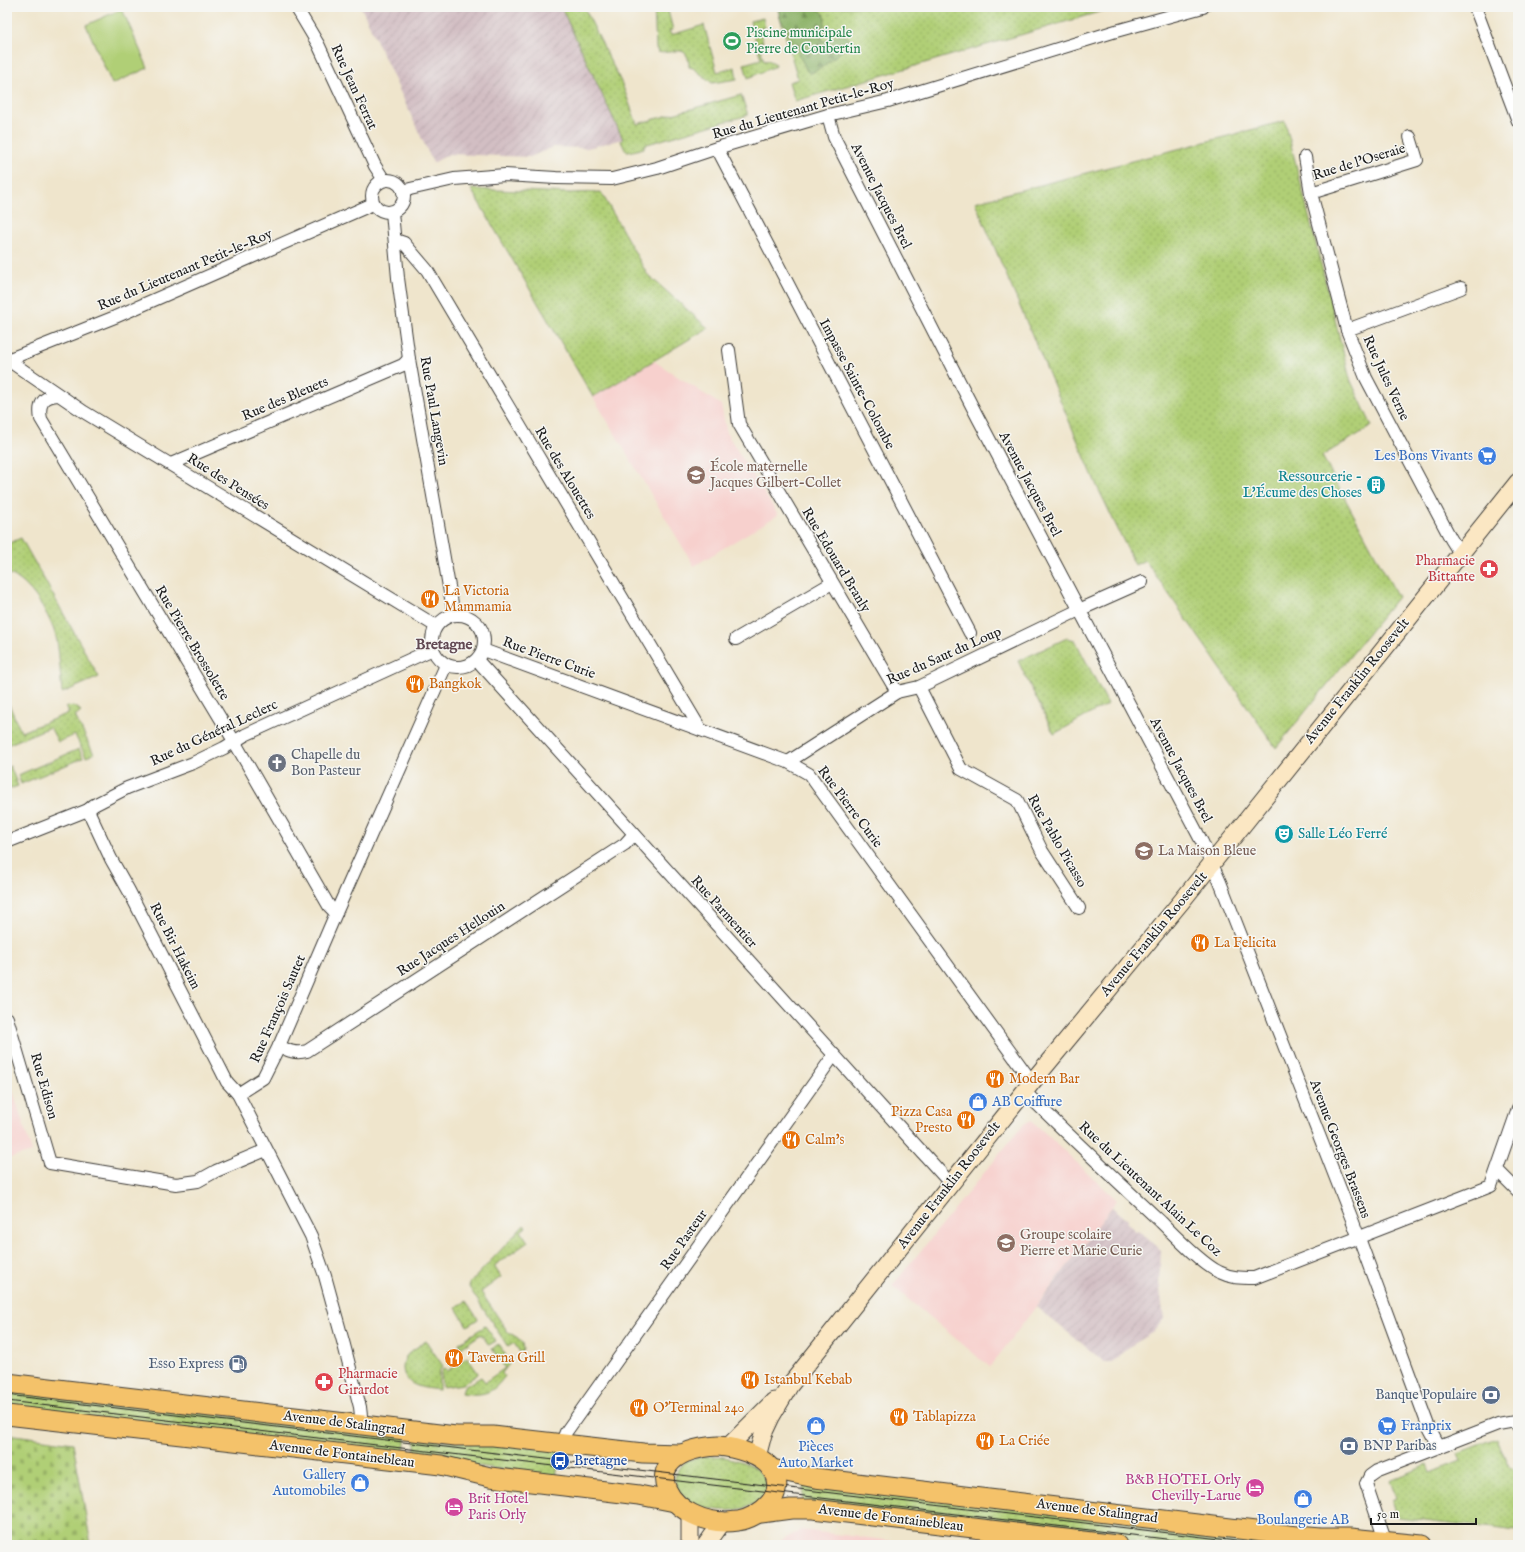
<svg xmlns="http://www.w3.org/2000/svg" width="1525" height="1552" viewBox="0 0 1525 1552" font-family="'IM FELL English',serif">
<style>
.built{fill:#f7d0cd}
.industrial{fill:url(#industrial-furrows)}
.green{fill:url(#green-dots);stroke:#667649}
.forest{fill:url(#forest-firs);stroke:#546742}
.cemetery{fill:url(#cemetery-stones);stroke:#667649}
.pitch{fill:#b0cf76;stroke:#667649}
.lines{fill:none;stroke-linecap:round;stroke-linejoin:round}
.minor-casing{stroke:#3c3a36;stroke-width:14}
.secondary-casing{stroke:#3c3a36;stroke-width:19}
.primary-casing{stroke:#3c3a36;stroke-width:21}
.minor{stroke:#fff;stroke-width:12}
.secondary{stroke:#fbe7c3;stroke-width:17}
.primary{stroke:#f4c26a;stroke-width:19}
.tram{stroke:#1c1c1c;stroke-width:1}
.labels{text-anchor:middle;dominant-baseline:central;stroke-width:3;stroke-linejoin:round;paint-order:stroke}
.leisure-label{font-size:14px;fill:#27864d;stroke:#f6f6f2;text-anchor:start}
.street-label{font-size:14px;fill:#1c1c1c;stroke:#f6f6f2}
.shop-label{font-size:14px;fill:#366cbe;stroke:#f6f6f2;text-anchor:end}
.education-label{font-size:14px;fill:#785e54;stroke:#f6f6f2;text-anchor:start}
.culture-label{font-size:14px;fill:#0d838f;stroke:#f6f6f2;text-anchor:end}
.health-label{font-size:14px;fill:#be3a42;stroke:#f6f6f2;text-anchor:end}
.food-label{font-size:14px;fill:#c56008;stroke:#f6f6f2;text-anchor:start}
.worship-label{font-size:14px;fill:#5b616d;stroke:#f6f6f2;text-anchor:start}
.service-label{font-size:14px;fill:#4e5e75;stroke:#f6f6f2;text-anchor:end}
.transit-label{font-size:14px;fill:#164399;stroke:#f6f6f2;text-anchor:start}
.hotel-label{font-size:14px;fill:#b23c85;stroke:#f6f6f2;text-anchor:end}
.neighbourhood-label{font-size:15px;font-weight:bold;fill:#624a54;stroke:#f6f6f2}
</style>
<defs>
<pattern id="industrial-furrows" width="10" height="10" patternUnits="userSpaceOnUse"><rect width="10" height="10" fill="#d2bec3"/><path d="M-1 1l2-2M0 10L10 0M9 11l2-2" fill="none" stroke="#b4a3a7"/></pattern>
<pattern id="green-dots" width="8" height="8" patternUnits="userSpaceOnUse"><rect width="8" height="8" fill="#b0cf76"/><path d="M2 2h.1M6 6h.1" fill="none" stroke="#97b166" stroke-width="1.8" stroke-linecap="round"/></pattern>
<pattern id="forest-firs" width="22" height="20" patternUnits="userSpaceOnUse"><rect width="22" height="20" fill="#8cb267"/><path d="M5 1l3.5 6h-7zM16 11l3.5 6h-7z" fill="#729054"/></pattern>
<pattern id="cemetery-stones" width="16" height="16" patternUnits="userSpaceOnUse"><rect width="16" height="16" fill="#b0cf76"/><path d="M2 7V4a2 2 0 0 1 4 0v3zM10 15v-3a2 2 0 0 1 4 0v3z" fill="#97b166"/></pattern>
</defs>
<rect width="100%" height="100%" fill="#f6f6f2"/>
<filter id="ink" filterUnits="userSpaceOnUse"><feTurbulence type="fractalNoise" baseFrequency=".025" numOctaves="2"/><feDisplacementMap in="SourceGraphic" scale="8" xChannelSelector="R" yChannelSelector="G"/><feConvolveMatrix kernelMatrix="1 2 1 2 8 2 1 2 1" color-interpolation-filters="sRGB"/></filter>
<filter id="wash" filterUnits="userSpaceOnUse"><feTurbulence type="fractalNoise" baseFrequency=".012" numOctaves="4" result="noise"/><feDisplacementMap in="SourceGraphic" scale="16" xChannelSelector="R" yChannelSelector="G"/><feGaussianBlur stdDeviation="0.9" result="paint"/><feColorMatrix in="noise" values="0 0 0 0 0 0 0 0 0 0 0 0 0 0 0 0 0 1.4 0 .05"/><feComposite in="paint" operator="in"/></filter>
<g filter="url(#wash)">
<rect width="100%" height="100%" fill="#efe5cc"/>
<g class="built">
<polygon points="654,361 721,405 727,434 778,515 694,566 593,397"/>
<polygon points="7,1072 32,1152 7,1159"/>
<polygon points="1031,1120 1117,1200 990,1367 892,1286 1024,1124"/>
<polygon points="801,1530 927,1545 772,1545"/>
</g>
<g class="industrial">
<polygon points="361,7 561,7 623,139 587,148 553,147 530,157 449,154 433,163"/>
<polygon points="1112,1207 1128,1220 1126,1223 1136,1231 1138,1230 1161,1251 1159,1282 1164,1319 1153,1332 1123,1351 1112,1363 1106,1363 1036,1307"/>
</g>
<g class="green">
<polygon points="561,7 584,7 622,84 637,124 741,95 748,115 644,145 644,148 629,152 625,150 621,141 623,139"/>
<path d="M654,7h13l6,23 -4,1 2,4 33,-10 13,47 18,-5 2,12 -25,4 -19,-15 -4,-1c0,-27 -20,-11 -31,-15l-2,-4z"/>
<polygon points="777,7 1116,7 795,101 789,82 798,79"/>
<polygon points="763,18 765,27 759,29 763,42 759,43 764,61 768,60 776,64 776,66 748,78 744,64 761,59 750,21"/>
<polygon points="1285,121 1350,379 1372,426 1322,456 1398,597 1276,748 1145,560 1135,565 1097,486 975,202"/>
<polygon points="471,189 570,193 601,192 647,274 708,328 593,397"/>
<path d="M21,538l78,139 -37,16c-2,-17 -2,-35 -5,-52 -4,-20 -22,-51 -39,-62 -3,-3 -7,-4 -11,-6v-29z"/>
<polygon points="1067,638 1075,640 1108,704 1054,734 1018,661"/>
<polygon points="7,700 21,732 69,713 66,706 76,707 81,711 75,716 94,754 86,757 75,735 58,742 50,727 7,745"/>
<polygon points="79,749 83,758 21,784 18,775"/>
<polygon points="10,766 18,786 7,790 7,767"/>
<polygon points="524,1225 526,1227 521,1231 528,1242 494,1266 501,1277 481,1292 508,1332 518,1338 522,1343 523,1349 521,1354 514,1343 508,1347 469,1287 470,1283"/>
<polygon points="466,1301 478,1319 467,1326 456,1308"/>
<polygon points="485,1326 496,1341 489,1345 481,1334 461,1348 459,1343"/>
<path d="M426,1341l17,25 -4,5v19c-15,-2 -35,-3 -36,-22 0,-5 2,-11 5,-14 5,-5 13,-9 18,-13z"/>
<path d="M498,1344l7,10 4,10 -7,9 3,3c-13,18 -21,20 -43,17l2,-6 17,-10 4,5 20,-14 -13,-19z"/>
<polygon points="467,1357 478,1373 477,1375 463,1384 442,1387 441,1373 442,1370 445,1369 447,1371"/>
<polygon points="7,1389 406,1437 403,1455 7,1407"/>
<polygon points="416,1438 560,1449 556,1478 414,1456"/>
<polygon points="1497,1438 1509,1468 1513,1468 1518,1482 1518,1531 1398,1517 1392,1500 1396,1498 1390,1480 1427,1465 1430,1473 1461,1461 1458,1453"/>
<path d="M714,1456c17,1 54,9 52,33 -1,9 -11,15 -19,18 -21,8 -69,2 -72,-26 -1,-9 5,-15 12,-20 7,-4 19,-4 27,-5z"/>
<polygon points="804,1483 1368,1545 1166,1545 802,1502"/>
</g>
<path class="forest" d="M780,7c10,0 41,-3 44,8 3,9 -3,17 -3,25l5,1 16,-8 7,5 2,5 -30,25 -10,5 -4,-2c-4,-9 -9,-18 -14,-26 -5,-10 -5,-19 -13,-26z"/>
<polygon class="cemetery" points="7,1434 73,1443 91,1545 7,1545"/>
<polygon class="pitch" points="122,9 148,68 112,84 86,25"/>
</g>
<g filter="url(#ink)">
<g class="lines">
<g class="minor-casing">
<g id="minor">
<polyline points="296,7 318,44 375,166 384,180"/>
<polyline points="1475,7 1518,121"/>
<polyline points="828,115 834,137 976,414 1202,842 1220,882 1353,1222 1429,1428 1439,1447"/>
<polyline points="717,148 970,633"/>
<polyline points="1305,157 1311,193 1347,330 1366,378 1451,539 1456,547 1462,552"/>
<circle cx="388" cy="196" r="16"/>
<polyline points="403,192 410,189 454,179 505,175 556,178 612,179 657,168 717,148 828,115 888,101 1116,31 1203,7"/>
<polyline points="1311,193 1417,160 1410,137"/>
<polyline points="392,212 398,278 409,359 454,615"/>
<polyline points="395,240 404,243 427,270 701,730"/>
<polyline points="1347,330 1461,288"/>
<polyline points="729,350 739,424 897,692"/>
<polyline points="7,360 115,317 373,204"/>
<polyline points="8,360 84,412 436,626"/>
<path d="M58,395c-15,1 -20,9 -17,24l193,322 95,165 7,7"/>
<polyline points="171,464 403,365 409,359"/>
<circle cx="458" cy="641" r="26"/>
<polyline points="736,639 832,583"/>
<polyline points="483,650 788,762 809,774 1032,1082"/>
<polyline points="477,660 950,1183"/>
<polyline points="919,687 961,769 1017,800 1042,851 1079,908"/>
<polyline points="788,762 897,692 919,687 1079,610 1142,582"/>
<polyline points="88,810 111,859 129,891 221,1070 227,1082 238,1094 311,1236 325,1276 344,1345 360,1407 362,1425"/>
<polyline points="7,842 88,810 94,805 127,788 193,763 224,748 245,735 433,649"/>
<polyline points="7,1018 50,1163 176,1184 198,1181 216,1171 266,1150"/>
<path d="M279,1046c10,5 16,8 28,5l318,-207 9,-10"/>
<path d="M1024,1091c45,45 91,88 137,131 14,14 41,42 58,50 12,6 21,6 35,6l237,-92 27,-77"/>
<polyline points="238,1094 263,1078 279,1046 336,913 446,665"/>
<polyline points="1497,1170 1518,1191"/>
<polyline points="561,1444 566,1432 834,1055"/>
<polyline points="1385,1540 1366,1484 1370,1476 1377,1471 1498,1424 1515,1421 1518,1427"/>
</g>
</g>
<g class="secondary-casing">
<g id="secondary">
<polyline points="728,1447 774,1401"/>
<polyline points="757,1457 763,1434 771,1417 790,1385 1032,1082 1181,902 1518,482"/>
<polyline points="690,1545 690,1513"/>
<polyline points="706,1545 723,1521"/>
</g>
</g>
<g class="primary-casing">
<g id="primary">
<polyline points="7,1383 456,1436 493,1436 643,1453 681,1454"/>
<polyline points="7,1415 441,1465 490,1477 639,1495 675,1502"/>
<path d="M718,1446c16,1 45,9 54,24 16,24 -11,47 -34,51 -68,10 -115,-69 -20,-75z"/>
<polyline points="772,1469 815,1478 1297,1536 1321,1538 1350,1538 1422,1545"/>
<polyline points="761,1513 791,1509 813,1509 1117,1545"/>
</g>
</g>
<use href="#minor" class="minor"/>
<use href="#secondary" class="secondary"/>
<use href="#primary" class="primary"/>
<g class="tram">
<polyline points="7,1395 1270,1545"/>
<polyline points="7,1401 1216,1545"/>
</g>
</g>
</g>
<defs>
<g id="stadium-disc" transform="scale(1)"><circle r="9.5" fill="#2e9e5b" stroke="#f6f6f2"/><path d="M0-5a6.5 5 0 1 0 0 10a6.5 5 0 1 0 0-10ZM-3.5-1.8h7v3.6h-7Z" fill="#fff"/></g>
<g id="supermarket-disc" transform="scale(1)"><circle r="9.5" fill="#3f7fe0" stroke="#f6f6f2"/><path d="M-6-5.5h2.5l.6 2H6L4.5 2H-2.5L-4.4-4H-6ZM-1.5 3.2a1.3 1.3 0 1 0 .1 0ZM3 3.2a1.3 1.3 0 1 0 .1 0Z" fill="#fff"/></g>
<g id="school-disc" transform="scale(1)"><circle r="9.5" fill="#8d6e63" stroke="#f6f6f2"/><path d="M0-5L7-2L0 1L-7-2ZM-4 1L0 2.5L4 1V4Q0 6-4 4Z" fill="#fff"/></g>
<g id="building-disc" transform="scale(1)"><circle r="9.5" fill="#0f9aa8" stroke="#f6f6f2"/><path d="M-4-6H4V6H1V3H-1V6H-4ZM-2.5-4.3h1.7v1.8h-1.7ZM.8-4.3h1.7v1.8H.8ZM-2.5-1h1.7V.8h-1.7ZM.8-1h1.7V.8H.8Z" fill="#fff"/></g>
<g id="pharmacy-disc" transform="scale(1)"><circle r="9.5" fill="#e0444e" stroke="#f6f6f2"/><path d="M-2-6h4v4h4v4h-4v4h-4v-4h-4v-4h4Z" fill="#fff"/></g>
<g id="restaurant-disc" transform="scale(1)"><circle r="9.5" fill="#e8710a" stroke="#f6f6f2"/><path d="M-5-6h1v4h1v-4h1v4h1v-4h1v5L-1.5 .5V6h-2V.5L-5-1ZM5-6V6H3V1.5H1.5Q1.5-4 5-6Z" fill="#fff"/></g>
<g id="church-disc" transform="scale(1)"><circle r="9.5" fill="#6b7280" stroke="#f6f6f2"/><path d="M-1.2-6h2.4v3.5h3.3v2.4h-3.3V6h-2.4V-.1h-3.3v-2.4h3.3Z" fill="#fff"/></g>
<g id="theatre-disc" transform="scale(1)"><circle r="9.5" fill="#0f9aa8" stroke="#f6f6f2"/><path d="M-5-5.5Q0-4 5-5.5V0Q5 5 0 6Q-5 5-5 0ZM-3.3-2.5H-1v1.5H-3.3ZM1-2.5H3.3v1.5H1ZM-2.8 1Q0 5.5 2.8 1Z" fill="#fff"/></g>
<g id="shop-disc" transform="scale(1)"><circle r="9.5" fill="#3f7fe0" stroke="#f6f6f2"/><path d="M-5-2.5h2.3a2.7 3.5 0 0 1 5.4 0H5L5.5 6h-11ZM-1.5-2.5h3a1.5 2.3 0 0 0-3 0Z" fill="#fff"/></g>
<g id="fuel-disc" transform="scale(1)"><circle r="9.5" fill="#5c6f8a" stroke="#f6f6f2"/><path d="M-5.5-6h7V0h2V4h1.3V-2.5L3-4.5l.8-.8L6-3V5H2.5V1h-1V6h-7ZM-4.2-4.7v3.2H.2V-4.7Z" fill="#fff"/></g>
<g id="bank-disc" transform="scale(1)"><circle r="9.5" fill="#5c6f8a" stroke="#f6f6f2"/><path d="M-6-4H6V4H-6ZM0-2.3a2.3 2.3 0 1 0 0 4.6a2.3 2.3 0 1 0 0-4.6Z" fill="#fff"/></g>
<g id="bus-disc" transform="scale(1)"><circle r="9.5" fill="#1a4fb4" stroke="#f6f6f2"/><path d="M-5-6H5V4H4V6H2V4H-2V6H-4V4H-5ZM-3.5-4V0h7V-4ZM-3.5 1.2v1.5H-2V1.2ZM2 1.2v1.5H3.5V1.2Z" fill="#fff"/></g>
<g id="hotel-disc" transform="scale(1)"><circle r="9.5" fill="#d1479c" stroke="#f6f6f2"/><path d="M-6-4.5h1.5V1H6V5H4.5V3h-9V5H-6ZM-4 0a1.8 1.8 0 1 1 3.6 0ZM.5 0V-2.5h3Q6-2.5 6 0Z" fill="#fff"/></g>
</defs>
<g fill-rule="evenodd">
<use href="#stadium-disc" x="732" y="41"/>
<use href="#supermarket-disc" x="1487" y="456"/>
<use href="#school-disc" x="696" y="475"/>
<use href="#building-disc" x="1376" y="485"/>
<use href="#pharmacy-disc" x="1489" y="569"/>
<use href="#restaurant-disc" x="430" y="599"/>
<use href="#restaurant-disc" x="415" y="684"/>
<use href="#church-disc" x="277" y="763"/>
<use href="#theatre-disc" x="1284" y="834"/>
<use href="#school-disc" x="1144" y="851"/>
<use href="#restaurant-disc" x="1200" y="943"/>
<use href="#restaurant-disc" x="995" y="1079"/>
<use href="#shop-disc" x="978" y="1102"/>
<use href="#restaurant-disc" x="966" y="1120"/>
<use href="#restaurant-disc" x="791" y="1140"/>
<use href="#school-disc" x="1006" y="1243"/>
<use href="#restaurant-disc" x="454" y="1358"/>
<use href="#fuel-disc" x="238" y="1364"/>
<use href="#restaurant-disc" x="750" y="1380"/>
<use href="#pharmacy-disc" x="324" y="1382"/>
<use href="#bank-disc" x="1491" y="1395"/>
<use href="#restaurant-disc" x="639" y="1408"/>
<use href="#restaurant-disc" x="899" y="1417"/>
<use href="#shop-disc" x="816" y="1426"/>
<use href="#supermarket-disc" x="1387" y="1426"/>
<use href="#restaurant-disc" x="985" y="1441"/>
<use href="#bank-disc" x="1349" y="1446"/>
<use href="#bus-disc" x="560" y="1461"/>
<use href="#shop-disc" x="360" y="1483"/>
<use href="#hotel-disc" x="1255" y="1488"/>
<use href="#shop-disc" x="1303" y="1499"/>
<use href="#hotel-disc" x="454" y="1507"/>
</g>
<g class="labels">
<g class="leisure-label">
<text x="746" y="33">Piscine municipale<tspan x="746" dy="16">Pierre de Coubertin</tspan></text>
</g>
<g class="street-label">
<text transform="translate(354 87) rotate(65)">Rue Jean Ferrat</text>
<text transform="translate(803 109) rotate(-16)">Rue du Lieutenant Petit-le-Roy</text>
<text transform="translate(1359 162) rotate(-17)">Rue de l'Oseraie</text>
<text transform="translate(881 196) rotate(63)">Avenue Jacques Brel</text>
<text transform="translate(185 270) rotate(-23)">Rue du Lieutenant Petit-le-Roy</text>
<text transform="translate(1386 378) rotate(65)">Rue Jules Verne</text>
<text transform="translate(857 384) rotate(62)">Impasse Sainte-Colombe</text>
<text transform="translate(285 399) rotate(-23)">Rue des Bleuets</text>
<text transform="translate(434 411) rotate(80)">Rue Paul Langevin</text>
<text transform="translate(565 473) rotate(59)">Rue des Alouettes</text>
<text transform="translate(228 482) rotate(32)">Rue des Pensées</text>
<text transform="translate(1030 484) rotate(62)">Avenue Jacques Brel</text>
<text transform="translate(836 560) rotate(59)">Rue Edouard Branly</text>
<text transform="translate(192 643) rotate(59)">Rue Pierre Brossolette</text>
<text transform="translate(944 656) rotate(-24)">Rue du Saut du Loup</text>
<text transform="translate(549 658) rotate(20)">Rue Pierre Curie</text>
<text transform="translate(1357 681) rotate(-51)">Avenue Franklin Roosevelt</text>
<text transform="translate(214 733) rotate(-25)">Rue du Général Leclerc</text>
<text transform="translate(1181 770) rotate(62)">Avenue Jacques Brel</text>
<text transform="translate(850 807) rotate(53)">Rue Pierre Curie</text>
<text transform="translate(1057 841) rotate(60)">Rue Pablo Picasso</text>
<text transform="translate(724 912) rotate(48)">Rue Parmentier</text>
<text transform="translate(1154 934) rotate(-50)">Avenue Franklin Roosevelt</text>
<text transform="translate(451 939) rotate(-33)">Rue Jacques Hellouin</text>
<text transform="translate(175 946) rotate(63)">Rue Bir Hakeim</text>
<text transform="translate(278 1009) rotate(-66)">Rue François Sautet</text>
<text transform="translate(44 1086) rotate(74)">Rue Edison</text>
<text transform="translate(1340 1149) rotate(69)">Avenue Georges Brassens</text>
<text transform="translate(949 1185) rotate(-52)">Avenue Franklin Roosevelt</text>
<text transform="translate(1150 1189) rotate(43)">Rue du Lieutenant Alain Le Coz</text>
<text transform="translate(684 1240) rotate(-55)">Rue Pasteur</text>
<text transform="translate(344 1423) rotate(7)">Avenue de Stalingrad</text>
<text transform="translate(342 1454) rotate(7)">Avenue de Fontainebleau</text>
<text transform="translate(1097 1511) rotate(7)">Avenue de Stalingrad</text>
<text transform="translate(891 1518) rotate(7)">Avenue de Fontainebleau</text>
</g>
<g class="shop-label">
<text x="1473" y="456">Les Bons Vivants</text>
<text x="992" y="1102" text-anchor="start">AB Coiffure</text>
<text x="1401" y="1426" text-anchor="start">Franprix</text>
<text x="816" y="1447" text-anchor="middle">Pièces<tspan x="816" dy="16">Auto Market</tspan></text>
<text x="346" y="1475">Gallery<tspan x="346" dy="16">Automobiles</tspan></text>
<text x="1303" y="1520" text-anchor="middle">Boulangerie AB</text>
</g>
<g class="education-label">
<text x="710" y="467">École maternelle<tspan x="710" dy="16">Jacques Gilbert-Collet</tspan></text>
<text x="1158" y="851">La Maison Bleue</text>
<text x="1020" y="1235">Groupe scolaire<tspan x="1020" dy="16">Pierre et Marie Curie</tspan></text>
</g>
<g class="culture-label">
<text x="1362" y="477">Ressourcerie -<tspan x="1362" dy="16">L'Écume des Choses</tspan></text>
<text x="1298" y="834" text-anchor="start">Salle Léo Ferré</text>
</g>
<g class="health-label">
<text x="1475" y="561">Pharmacie<tspan x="1475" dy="16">Bittante</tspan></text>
<text x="338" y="1374" text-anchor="start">Pharmacie<tspan x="338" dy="16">Girardot</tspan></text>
</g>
<g class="food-label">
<text x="444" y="591">La Victoria<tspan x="444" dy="16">Mammamia</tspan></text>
<text x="429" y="684">Bangkok</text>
<text x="1214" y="943">La Felicita</text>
<text x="1009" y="1079">Modern Bar</text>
<text x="952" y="1112" text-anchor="end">Pizza Casa<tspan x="952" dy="16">Presto</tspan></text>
<text x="805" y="1140">Calm's</text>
<text x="468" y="1358">Taverna Grill</text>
<text x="764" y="1380">Istanbul Kebab</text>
<text x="653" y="1408">O'Terminal 240</text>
<text x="913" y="1417">Tablapizza</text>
<text x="999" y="1441">La Criée</text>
</g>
<g class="worship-label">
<text x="291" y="755">Chapelle du<tspan x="291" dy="16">Bon Pasteur</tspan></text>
</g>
<g class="service-label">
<text x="224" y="1364">Esso Express</text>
<text x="1477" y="1395">Banque Populaire</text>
<text x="1363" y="1446" text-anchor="start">BNP Paribas</text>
</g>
<g class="transit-label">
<text x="574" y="1461">Bretagne</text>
</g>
<g class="hotel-label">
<text x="1241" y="1480">B&amp;B HOTEL Orly<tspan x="1241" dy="16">Chevilly-Larue</tspan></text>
<text x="468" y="1499" text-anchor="start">Brit Hotel<tspan x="468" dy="16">Paris Orly</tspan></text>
</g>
<g class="neighbourhood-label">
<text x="444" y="644">Bretagne</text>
</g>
</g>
<rect width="1525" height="1552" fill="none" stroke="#f6f6f2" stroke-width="24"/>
<path d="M1371 1518v6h105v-6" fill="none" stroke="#1c1c1c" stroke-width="2"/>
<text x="1377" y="1518" font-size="12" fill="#1c1c1c" stroke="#f6f6f2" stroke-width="3" paint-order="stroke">50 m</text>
</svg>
